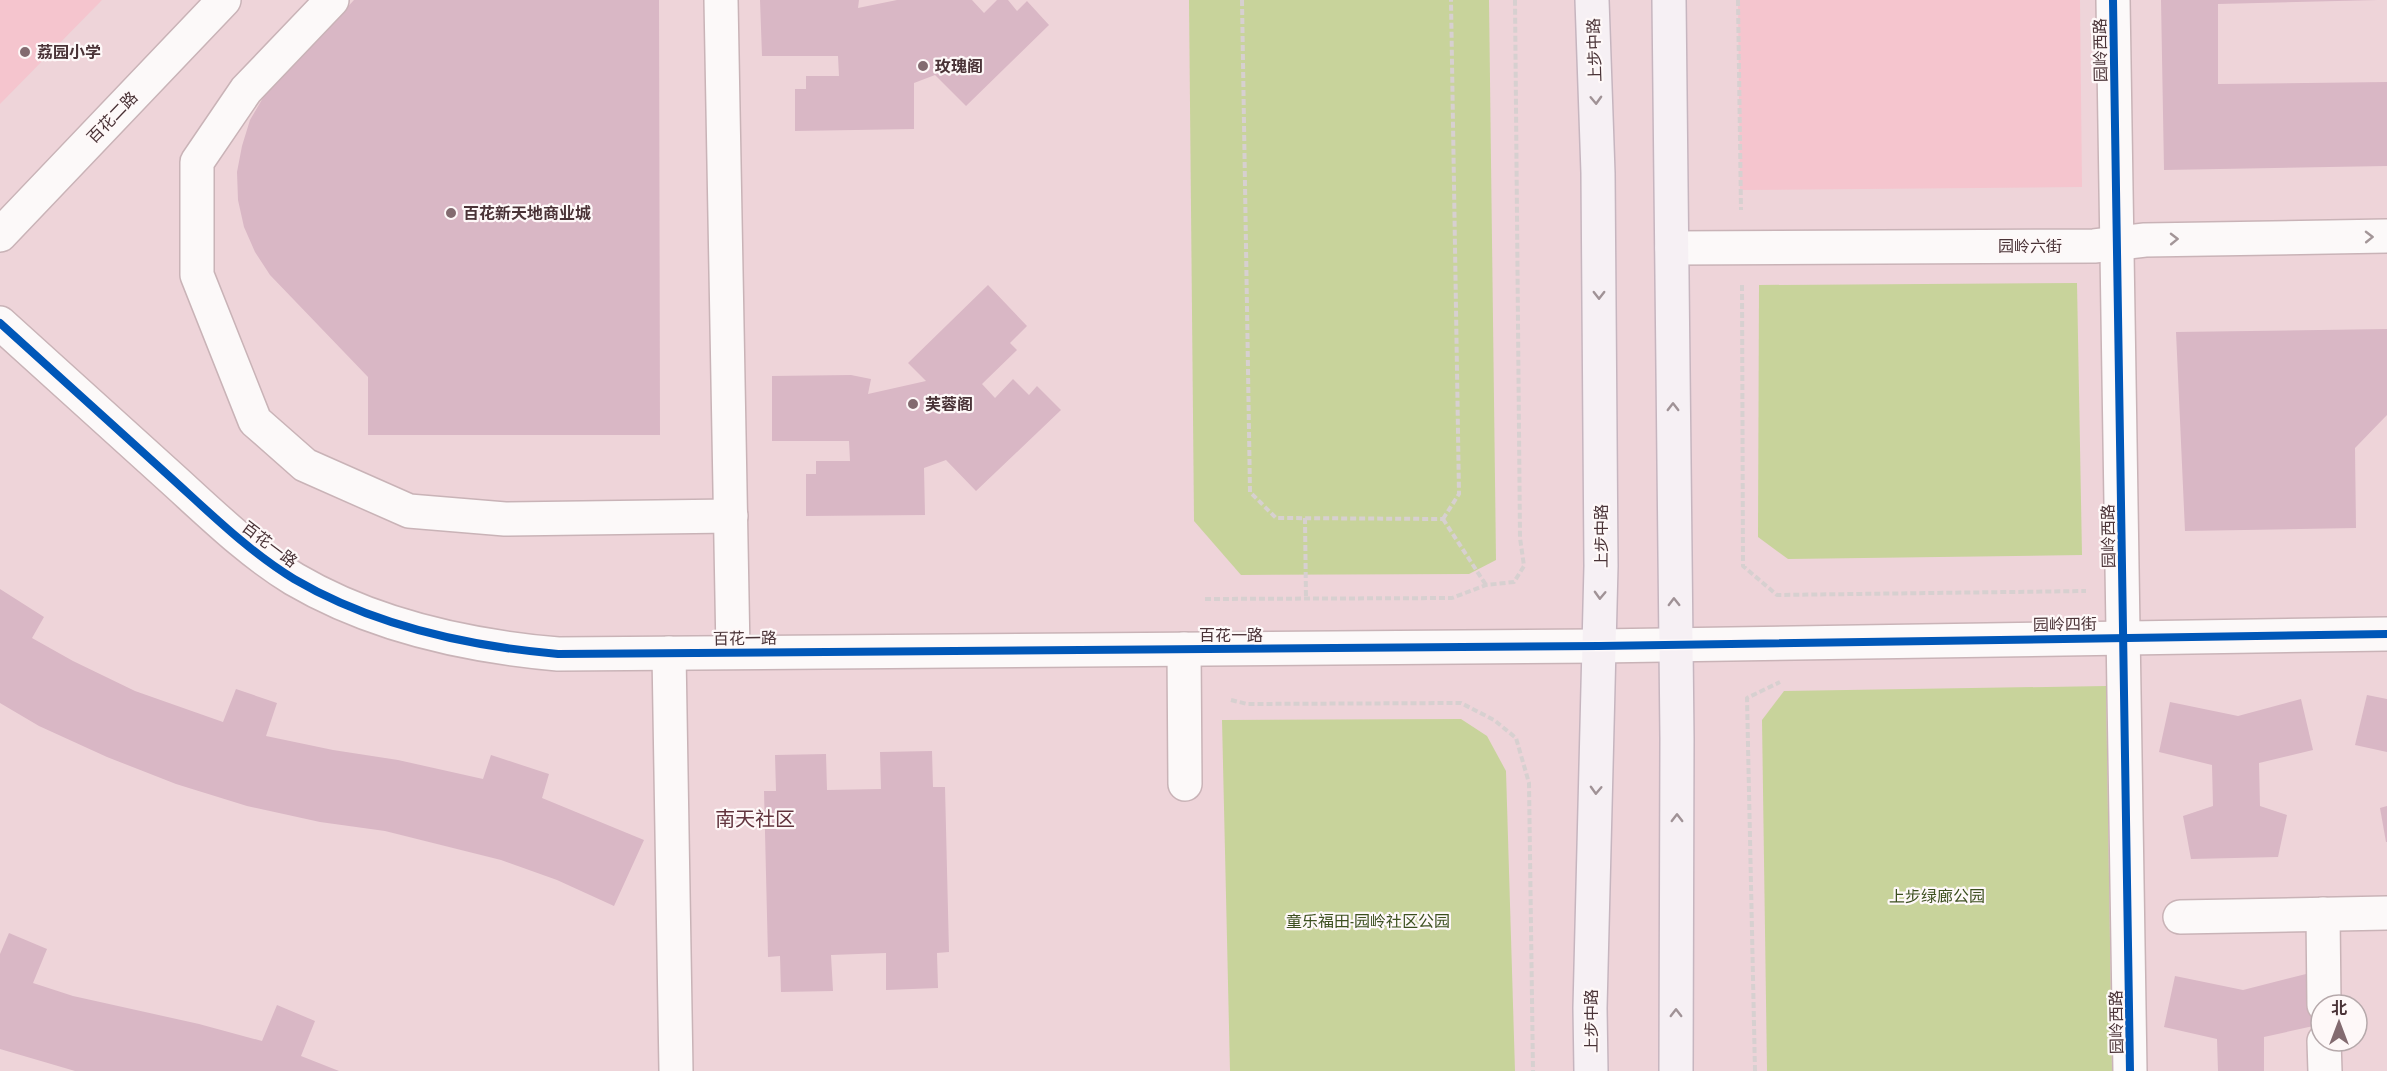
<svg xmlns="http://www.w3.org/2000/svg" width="2387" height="1071" viewBox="0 0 2387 1071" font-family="'Asap Condensed','Noto Sans SC',sans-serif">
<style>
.built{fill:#f5c5ce}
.green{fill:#c8d39b}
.building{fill:#d9b7c5}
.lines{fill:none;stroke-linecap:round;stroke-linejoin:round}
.minor-casing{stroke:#c9b3b7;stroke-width:36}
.major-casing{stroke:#c6b5bf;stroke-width:36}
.path{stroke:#d7d0d0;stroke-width:4;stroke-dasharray:6 3;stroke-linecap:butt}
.minor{stroke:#fcf9f9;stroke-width:33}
.major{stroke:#f6f0f4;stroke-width:33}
.cycleway-casing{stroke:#fef8f8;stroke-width:11}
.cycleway{stroke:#0057b8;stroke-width:8}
.oneway{stroke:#a09296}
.oneway2{stroke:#a39698}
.poi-dot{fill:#836b70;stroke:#fef8f8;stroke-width:2}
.labels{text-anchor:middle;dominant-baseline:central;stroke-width:4.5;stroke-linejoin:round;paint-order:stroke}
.street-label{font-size:16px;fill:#4a3337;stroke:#fef8f8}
.poi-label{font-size:16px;font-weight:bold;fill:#4a3337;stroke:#fef8f8;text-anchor:start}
.park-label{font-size:16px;fill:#3c4f1f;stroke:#fef8f8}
.quarter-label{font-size:20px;fill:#62343e;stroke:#fef8f8}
</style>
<rect width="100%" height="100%" fill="#eed4d9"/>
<g class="built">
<polygon points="0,0 102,0 0,104"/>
<polygon points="1738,0 2080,0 2082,187 1740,190"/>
</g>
<g class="green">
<polygon points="1189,0 1489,0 1496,560 1469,574 1241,575 1194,521"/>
<polygon points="2077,283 2082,555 1788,559 1758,537 1759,285"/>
<polygon points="2106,686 2112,1071 1767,1071 1762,720 1784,691"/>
<polygon points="1461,719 1487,736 1506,771 1515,1071 1230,1071 1222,720"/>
</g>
<g class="building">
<polygon points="354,0 659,0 660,435 368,435 368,377 270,275 255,252 244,227 238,200 237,172 242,146 250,120 264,96"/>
<polygon points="760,0 859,0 858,8 897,0 972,0 984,13 997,0 1008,0 1017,11 1027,1 1049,25 966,106 935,75 914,83 914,129 795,131 795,89 806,89 806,76 839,76 838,56 762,56"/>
<polygon points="2161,0 2378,0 2218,4 2218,84 2387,82 2387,166 2164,170"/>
<polygon points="988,285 1027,326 1010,343 1017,350 982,384 995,398 1013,379 1029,395 1037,386 1061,410 976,491 946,460 924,468 925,515 806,516 806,474 816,474 816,461 850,461 849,441 772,441 772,376 851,375 871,379 868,394 926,381 908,363"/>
<polygon points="2387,329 2387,415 2355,448 2356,528 2185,531 2176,332"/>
<polygon points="0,589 44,617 32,638 73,661 135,691 223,722 236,689 277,703 266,736 333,750 398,760 483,779 491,755 549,774 542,798 644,840 614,906 557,880 501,860 385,831 320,822 247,806 176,784 107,757 39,726 0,703"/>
<polygon points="2367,695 2387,699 2387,752 2355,745"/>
<polygon points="2301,699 2313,750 2259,763 2260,806 2287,815 2278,857 2191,859 2183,816 2213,806 2212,765 2159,752 2170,702 2238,716"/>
<polygon points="932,751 933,787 945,787 949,952 937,953 938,988 886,990 886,953 831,955 833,991 781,992 780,956 768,957 764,791 776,791 775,755 826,754 827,790 881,789 880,752"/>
<polygon points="2387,806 2387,842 2386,842 2380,808"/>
<polygon points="9,933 47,949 33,983 73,996 199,1024 262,1041 277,1005 315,1021 301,1056 339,1071 75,1071 0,1049 0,954"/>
<polygon points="2306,974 2318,1025 2264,1037 2264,1071 2218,1071 2217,1039 2164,1027 2175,976 2243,990"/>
</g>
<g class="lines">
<g class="minor-casing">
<g id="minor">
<polyline points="332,0 246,90 197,162 197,275 255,421 305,465 409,511 505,519 731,516"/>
<polyline points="721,0 733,652"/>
<polyline points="2113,0 2130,1071"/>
<polyline points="0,235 224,0"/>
<polyline points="1672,248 2094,246 2145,240 2387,236"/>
<path d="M0,323c56,51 112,101 168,152 40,36 80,76 126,104 80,47 172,67 264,75l1041,-8 788,-12"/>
<polyline points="1184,649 1185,784"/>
<polyline points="669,653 676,1071"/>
<polyline points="2323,914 2324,1005"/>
<polyline points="2180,917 2387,913"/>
<polyline points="2324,1041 2325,1071"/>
</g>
</g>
<g class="major-casing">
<g id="major">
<polyline points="1669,0 1677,738 1676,1071"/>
<polyline points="1591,1071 1590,1008 1601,566 1598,173 1592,0"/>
</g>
</g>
<g class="path">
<polyline points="1242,0 1250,492 1276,518 1443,519"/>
<polyline points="1738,0 1741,210"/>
<polyline points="1742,285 1743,566 1777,595 2086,591"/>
<polyline points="1305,518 1306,599"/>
<polyline points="1443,519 1459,494 1451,0"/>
<polyline points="1443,519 1486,585"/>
<polyline points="1205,599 1452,598 1486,585 1514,582 1524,566 1520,538 1515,0"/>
<polyline points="1231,700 1247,704 1461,703 1494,720 1516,738 1529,783 1533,1071"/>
<polyline points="1755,1071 1747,698 1780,682"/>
</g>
<use href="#minor" class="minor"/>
<use href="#major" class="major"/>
<g class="cycleway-casing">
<g id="cycleway">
<polyline points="2113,0 2130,1071"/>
<path d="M0,323c56,51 112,101 168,152 40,36 80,76 126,104 80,47 172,67 264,75l1041,-8 788,-12"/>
</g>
</g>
<use href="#cycleway" class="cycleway"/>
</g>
<defs><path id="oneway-chevron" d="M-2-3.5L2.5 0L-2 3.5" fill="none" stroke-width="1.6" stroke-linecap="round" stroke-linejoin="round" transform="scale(1.5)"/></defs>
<g class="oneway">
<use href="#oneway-chevron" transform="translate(1596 100) rotate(88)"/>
<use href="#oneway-chevron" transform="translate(1599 295) rotate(90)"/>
<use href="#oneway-chevron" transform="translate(1673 407) rotate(-90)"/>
<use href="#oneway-chevron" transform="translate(1600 595) rotate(92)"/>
<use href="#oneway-chevron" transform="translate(1674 602) rotate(-91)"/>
<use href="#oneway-chevron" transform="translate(1596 790) rotate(92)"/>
<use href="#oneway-chevron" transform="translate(1677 818) rotate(-90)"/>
<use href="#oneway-chevron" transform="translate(1676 1013) rotate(-90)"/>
</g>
<g class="oneway2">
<use href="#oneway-chevron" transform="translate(2369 237) rotate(-1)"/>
<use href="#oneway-chevron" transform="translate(2174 239) rotate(-1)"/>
</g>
<g class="poi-dot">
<circle cx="25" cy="52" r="6"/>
<circle cx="923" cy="66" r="6"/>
<circle cx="451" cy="213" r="6"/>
<circle cx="913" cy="404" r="6"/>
</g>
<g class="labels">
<g class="street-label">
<text transform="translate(1594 50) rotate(-92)">上步中路</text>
<text transform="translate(2100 50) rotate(-91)">园岭西路</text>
<text transform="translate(112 117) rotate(-46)">百花二路</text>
<text x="2030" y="246">园岭六街</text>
<text transform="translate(1601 536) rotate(-90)">上步中路</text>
<text transform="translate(2108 536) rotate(-91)">园岭西路</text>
<text transform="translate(270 544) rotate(37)">百花一路</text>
<text transform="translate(2065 624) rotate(-1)">园岭四街</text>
<text x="1231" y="635">百花一路</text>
<text transform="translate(745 638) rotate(-1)">百花一路</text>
<text transform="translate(1591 1021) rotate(-90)">上步中路</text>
<text transform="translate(2116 1022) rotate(-91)">园岭西路</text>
</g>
<g class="poi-label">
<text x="37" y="52">荔园小学</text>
<text x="935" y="66">玫瑰阁</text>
<text x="463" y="213">百花新天地商业城</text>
<text x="925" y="404">芙蓉阁</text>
</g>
<g class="park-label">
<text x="1937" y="896">上步绿廊公园</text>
<text x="1368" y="921">童乐福田-园岭社区公园</text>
</g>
<g class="quarter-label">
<text x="755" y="818">南天社区</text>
</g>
</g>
<g transform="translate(2339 1023)"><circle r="28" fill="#fef8f8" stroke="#b6a9ab" stroke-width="1.5"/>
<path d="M0-4.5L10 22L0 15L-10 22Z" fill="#836b70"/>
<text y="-9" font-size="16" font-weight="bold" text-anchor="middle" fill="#4a3337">北</text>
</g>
</svg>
